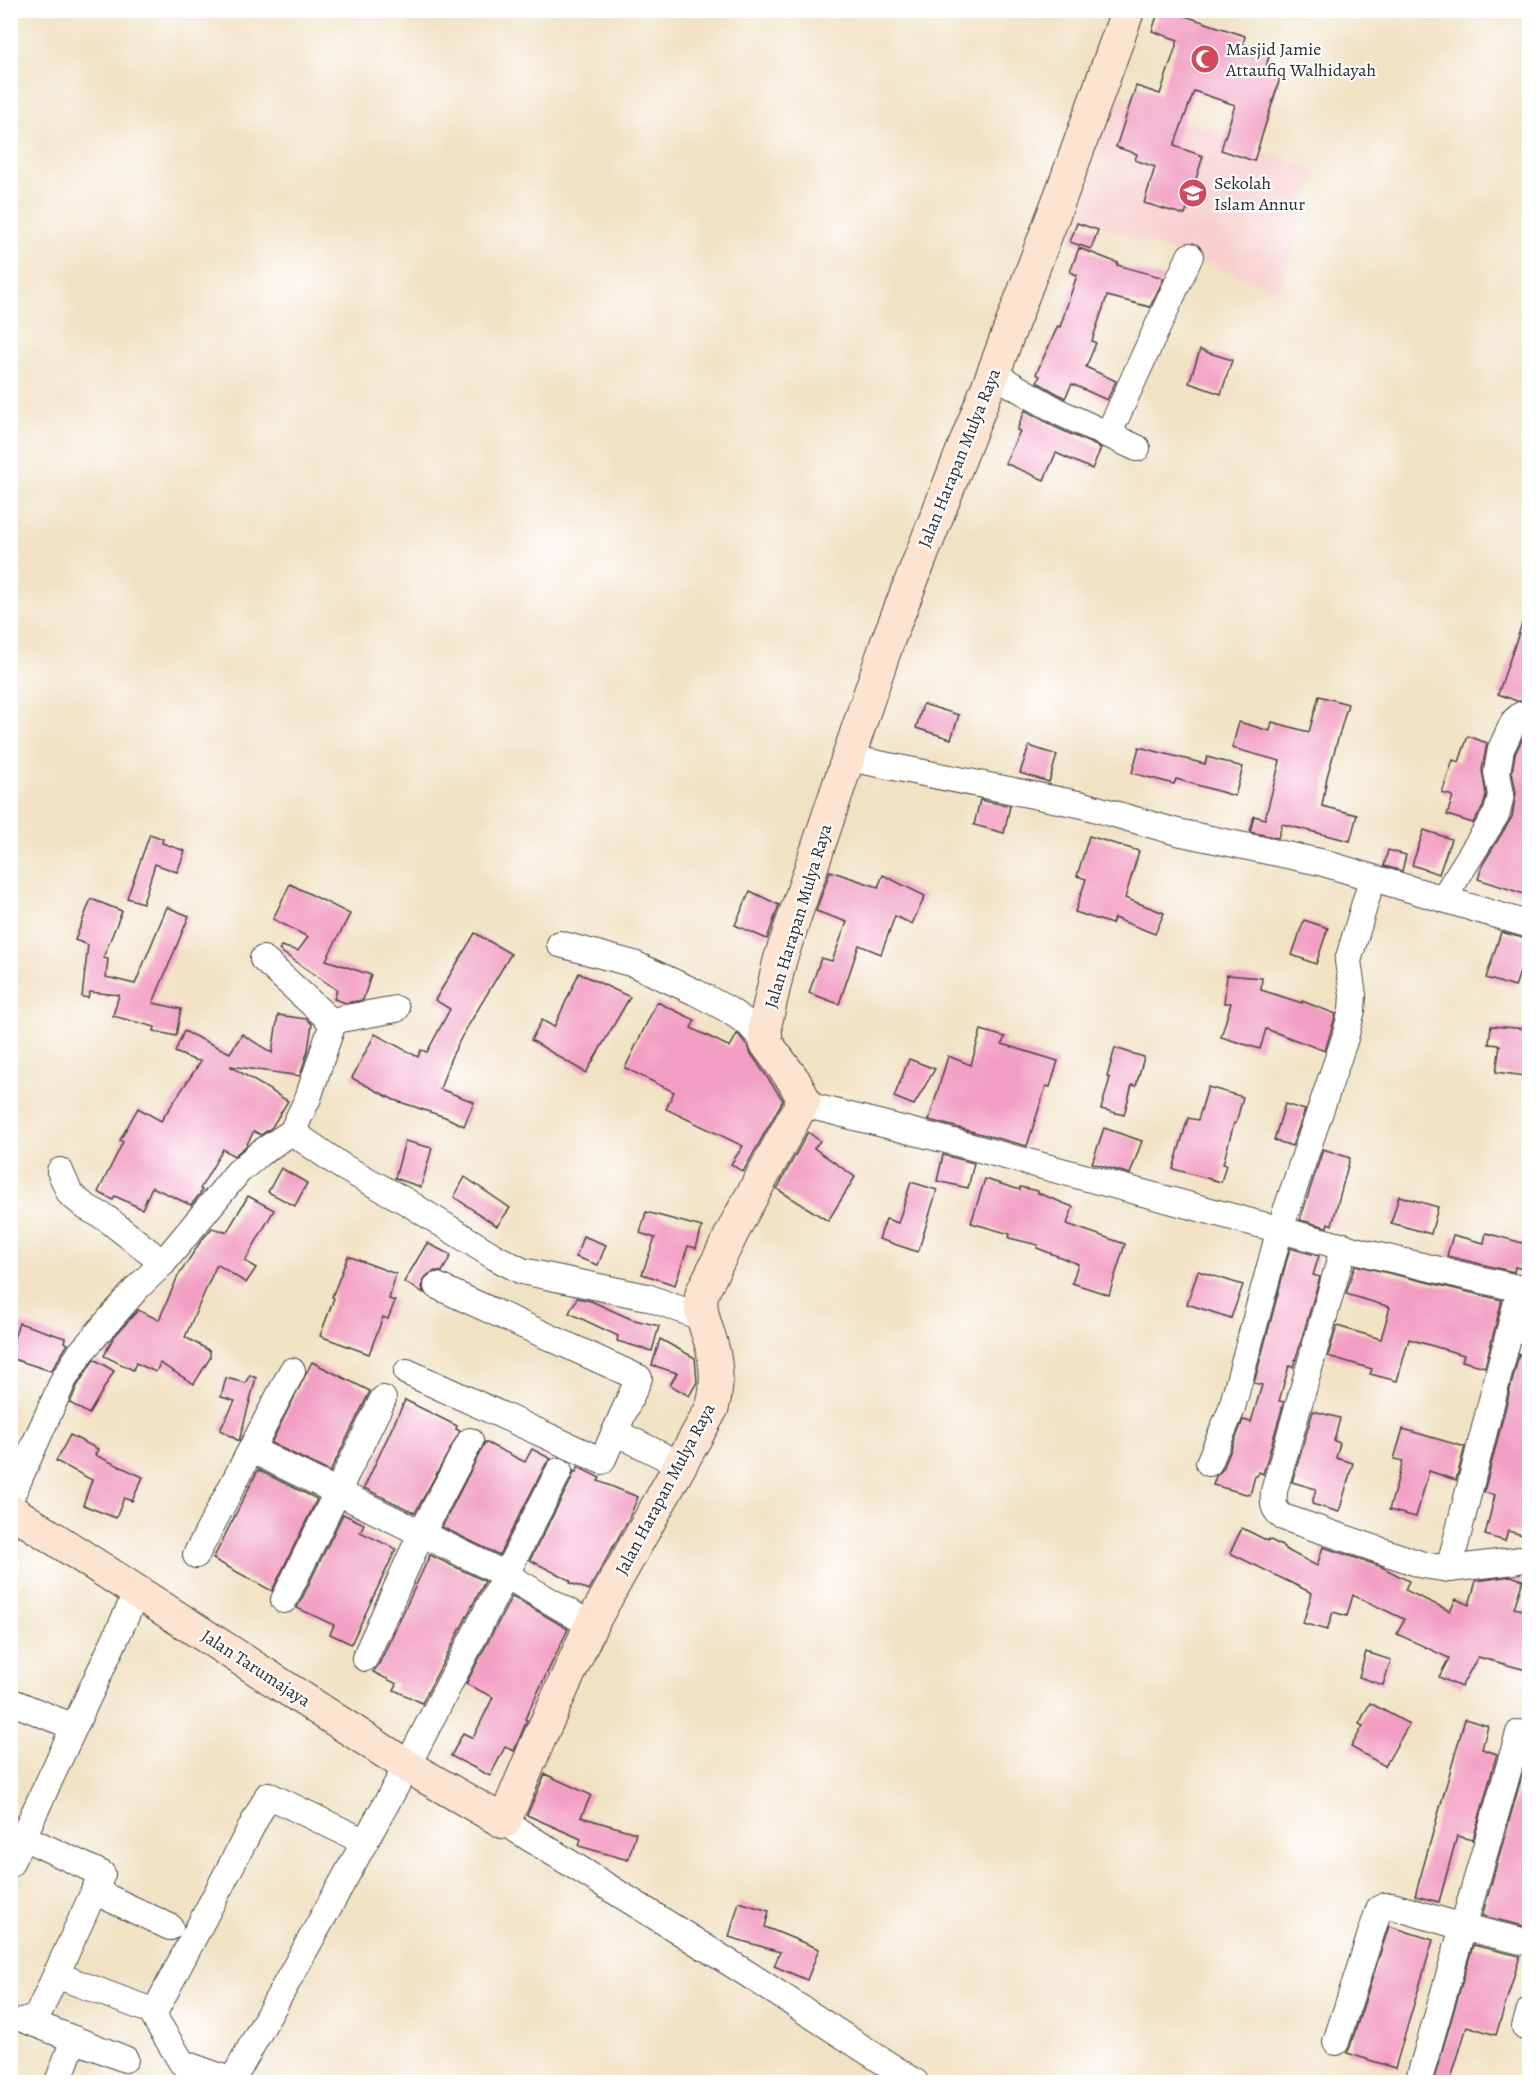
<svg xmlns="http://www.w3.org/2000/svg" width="1540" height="2093" viewBox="0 0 1540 2093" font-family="Alegreya,serif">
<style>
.built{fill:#f7d0ce}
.building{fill:#f29ec2}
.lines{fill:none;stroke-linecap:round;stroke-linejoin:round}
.street-casing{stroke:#494642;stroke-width:28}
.secondary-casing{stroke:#494642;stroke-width:35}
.street{stroke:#fff;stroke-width:26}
.secondary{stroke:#fde4d1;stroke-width:33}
.labels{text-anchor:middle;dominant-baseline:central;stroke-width:4.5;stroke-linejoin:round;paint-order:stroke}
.poi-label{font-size:18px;fill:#2b2b2b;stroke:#fff;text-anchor:start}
.street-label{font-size:18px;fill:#2b2b2b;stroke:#fff}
</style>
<rect width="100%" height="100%" fill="#fff"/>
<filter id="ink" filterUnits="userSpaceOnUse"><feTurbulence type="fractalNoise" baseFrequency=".0167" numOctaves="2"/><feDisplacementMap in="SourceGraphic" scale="12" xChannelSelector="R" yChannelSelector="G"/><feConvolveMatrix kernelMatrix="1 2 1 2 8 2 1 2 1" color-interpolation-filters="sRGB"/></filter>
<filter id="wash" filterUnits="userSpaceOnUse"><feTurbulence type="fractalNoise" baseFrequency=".008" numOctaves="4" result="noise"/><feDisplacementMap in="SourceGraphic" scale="24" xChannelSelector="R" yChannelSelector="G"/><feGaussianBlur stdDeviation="1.35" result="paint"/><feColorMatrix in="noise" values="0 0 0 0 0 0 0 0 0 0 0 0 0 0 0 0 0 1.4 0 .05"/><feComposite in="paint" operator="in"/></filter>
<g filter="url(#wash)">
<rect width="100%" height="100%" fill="#f2e2c4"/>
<polygon class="built" points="1113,92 1317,171 1280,290 1069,214"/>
<g id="blocks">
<g class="building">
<polygon points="1159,10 1180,10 1179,14 1245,36 1243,44 1270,53 1266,67 1282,72 1254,161 1221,150 1235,105 1194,91 1174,146 1203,156 1185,215 1144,203 1155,167 1135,160 1137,154 1116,147 1136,86 1160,94 1178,40 1152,31"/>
<polygon points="1077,223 1098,230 1091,249 1070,242"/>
<polygon points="1079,248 1118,263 1117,265 1164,278 1150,307 1107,296 1092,341 1096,343 1086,367 1116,381 1107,400 1072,384 1065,398 1037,382 1040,376 1036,374 1058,326 1060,327 1077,275 1070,272"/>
<polygon points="1200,350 1232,360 1221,394 1189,383"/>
<polygon points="1025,410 1055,427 1101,448 1092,469 1056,453 1044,480 1005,463 1020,431 1017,430"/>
<polygon points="1526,612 1530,612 1530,702 1517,701 1498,694"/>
<polygon points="1319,696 1348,704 1327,777 1322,806 1357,815 1350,841 1282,824 1278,838 1250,832 1254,816 1265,819 1280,761 1232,748 1239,722 1270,731 1272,722 1309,732"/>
<polygon points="923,704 959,715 951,739 916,728"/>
<polygon points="1526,731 1530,732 1530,896 1478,879 1483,864 1512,817 1516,793 1512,772 1515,754"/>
<polygon points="1468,736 1487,743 1482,770 1486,795 1483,807 1473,823 1447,815 1453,796 1442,793 1453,760 1459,762"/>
<polygon points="1029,746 1057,755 1049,782 1020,773"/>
<polygon points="1139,747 1205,764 1207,757 1243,767 1235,796 1176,779 1174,784 1132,773"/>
<polygon points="980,800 1010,806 1004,833 974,825"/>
<polygon points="1424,830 1451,839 1439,874 1412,865"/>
<polygon points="150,834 163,839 162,843 185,851 177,872 155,864 143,903 127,898"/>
<polygon points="1089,836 1139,851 1125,898 1164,913 1155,934 1114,918 1112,924 1075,912 1086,879 1077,876"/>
<polygon points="1388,850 1406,855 1402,871 1384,866"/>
<polygon points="830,871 878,887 883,875 925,896 912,924 895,916 881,954 859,945 839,1004 809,993 821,958 832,961 847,922 816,911"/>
<polygon points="290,884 350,914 326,960 371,975 363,1000 346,1003 334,999 337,990 279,950 281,946 298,951 308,937 273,919"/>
<polygon points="750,891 779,905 767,939 735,925"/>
<polygon points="91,899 122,911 103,958 108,959 106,977 135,984 167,907 189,916 153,1003 181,1009 176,1036 154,1031 155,1027 113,1016 119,995 90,992 88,998 82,997 88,945 75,940"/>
<polygon points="1304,920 1328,928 1316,964 1292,955"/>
<polygon points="1501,932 1530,940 1530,953 1527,963 1523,962 1515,987 1486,978"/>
<polygon points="475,933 511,954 462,1036 450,1060 440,1089 474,1102 464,1126 445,1117 394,1100 352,1078 375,1034 418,1057 421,1050 427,1052 450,1009 435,1000"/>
<polygon points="579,973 630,997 586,1073 531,1040 542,1020 554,1027"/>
<polygon points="1227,975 1262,978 1261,990 1302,1003 1302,1001 1336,1014 1325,1051 1266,1029 1260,1049 1221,1037 1231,1003 1224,1003"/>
<polygon points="657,1002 695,1020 691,1028 730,1047 737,1034 739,1035 747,1045 751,1054 783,1100 743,1172 731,1164 743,1146 666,1109 674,1092 625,1068"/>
<polygon points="278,1015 306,1019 312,1024 308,1050 300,1076 230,1066 288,1101 272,1127 261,1135 254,1131 246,1146 234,1156 223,1149 200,1189 202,1190 200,1194 191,1205 152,1187 142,1209 115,1196 113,1200 98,1192 123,1142 120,1140 138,1108 161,1121 201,1061 194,1060 175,1052 184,1031 230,1053 242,1034 272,1053"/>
<polygon points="1491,1026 1528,1029 1525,1076 1496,1072 1500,1045 1489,1044"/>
<polygon points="981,1030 1005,1037 1002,1044 1058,1061 1050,1087 1046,1086 1027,1146 929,1120 948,1056 971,1065"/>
<polygon points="1115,1048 1144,1057 1136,1086 1132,1085 1124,1115 1101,1109 1110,1078 1107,1077"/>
<polygon points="909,1059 935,1069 914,1105 894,1097"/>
<polygon points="1208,1087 1243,1097 1236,1123 1234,1123 1223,1164 1226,1165 1221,1182 1173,1169 1188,1118 1198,1120"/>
<polygon points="1285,1104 1305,1110 1292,1146 1274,1140"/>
<polygon points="1104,1128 1142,1141 1130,1174 1092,1163"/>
<polygon points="808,1132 820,1141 814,1148 855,1177 828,1221 777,1189"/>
<polygon points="405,1141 432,1148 421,1187 395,1178"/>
<polygon points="1323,1149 1350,1158 1332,1225 1328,1223 1327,1227 1300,1220"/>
<polygon points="943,1155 974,1163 968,1188 937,1181"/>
<polygon points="281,1168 307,1183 295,1206 268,1192"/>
<polygon points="465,1177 510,1208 497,1226 454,1197"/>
<polygon points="985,1179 1020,1190 1020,1187 1038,1191 1038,1193 1073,1207 1067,1224 1125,1244 1109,1295 1072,1283 1078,1264 1037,1248 1038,1245 1009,1238 1010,1234 971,1223"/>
<polygon points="911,1182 937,1190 918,1252 879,1239 886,1219 898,1223"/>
<polygon points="248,1196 274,1210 245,1261 256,1268 246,1283 217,1264 185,1337 210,1351 210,1358 194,1384 160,1363 156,1372 136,1363 133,1370 104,1356 113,1338 138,1310 159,1320 178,1276 201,1241 212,1228 227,1232"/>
<polygon points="1399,1196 1438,1207 1431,1234 1391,1223"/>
<polygon points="646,1212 702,1227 696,1248 688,1246 675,1285 642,1274 655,1238 640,1233"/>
<polygon points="1486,1233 1530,1245 1523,1269 1515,1267 1514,1272 1447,1256 1453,1235 1484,1243"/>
<polygon points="583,1236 606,1245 598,1265 576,1257"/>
<polygon points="427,1243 451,1255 442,1272 435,1271 429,1274 424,1279 422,1287 424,1293 404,1282"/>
<polygon points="1290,1248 1319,1256 1313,1275 1320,1277 1299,1348 1293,1367 1289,1366 1279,1401 1284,1402 1263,1474 1259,1472 1257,1476 1255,1476 1250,1495 1213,1485 1216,1476 1223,1469 1243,1420 1251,1422 1262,1385 1254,1383"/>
<polygon points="348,1256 396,1274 389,1299 395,1301 388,1319 383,1317 369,1354 320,1336 334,1298 332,1297"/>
<polygon points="1355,1265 1502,1300 1485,1367 1462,1361 1464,1355 1409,1339 1397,1381 1370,1374 1372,1369 1328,1356 1337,1326 1381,1339 1390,1307 1346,1294"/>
<polygon points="1198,1271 1243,1285 1231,1318 1187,1304"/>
<polygon points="577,1298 591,1301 631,1319 659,1326 652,1351 617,1341 618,1336 569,1313"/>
<polygon points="19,1323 65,1338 64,1342 68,1344 51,1371 10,1358 10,1350"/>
<polygon points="660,1339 695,1358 697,1382 689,1396 670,1385 677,1373 652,1365"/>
<polygon points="1519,1354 1530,1357 1530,1537 1508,1531 1505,1541 1485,1535 1495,1495 1484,1492"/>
<polygon points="94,1359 114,1371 89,1414 70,1403 77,1386"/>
<polygon points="312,1362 370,1391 330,1472 271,1443"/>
<polygon points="250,1375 256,1378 239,1441 220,1430 235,1401 221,1397 226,1378 245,1383"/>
<polygon points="405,1400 457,1426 456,1429 460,1431 415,1513 364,1488"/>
<polygon points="1313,1411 1340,1418 1334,1441 1340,1443 1336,1458 1353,1463 1339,1512 1312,1504 1316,1489 1292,1482"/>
<polygon points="1403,1429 1465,1447 1456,1480 1429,1471 1416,1517 1389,1510 1403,1461 1394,1459"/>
<polygon points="70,1435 98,1449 95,1455 143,1477 132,1501 124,1498 116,1518 83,1505 92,1480 56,1461"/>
<polygon points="485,1442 525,1462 532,1449 551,1459 546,1464 499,1555 442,1527"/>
<polygon points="578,1467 600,1478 598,1481 638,1497 629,1518 589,1590 570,1583 571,1581 530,1560 572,1478 574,1471 576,1472"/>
<polygon points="258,1470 317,1499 272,1591 213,1559"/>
<polygon points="343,1514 364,1524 360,1532 396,1549 351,1644 330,1634 334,1625 297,1608"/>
<polygon points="1242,1528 1268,1541 1269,1539 1284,1547 1283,1548 1317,1566 1323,1547 1380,1566 1409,1581 1405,1590 1450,1611 1456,1599 1469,1605 1476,1581 1511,1576 1523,1580 1514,1608 1530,1612 1530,1671 1478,1657 1461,1687 1439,1677 1449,1658 1397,1634 1404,1619 1353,1595 1347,1616 1333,1612 1327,1630 1303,1623 1312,1593 1230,1553"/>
<polygon points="430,1555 485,1581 422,1703 394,1690 397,1684 373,1672 379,1664"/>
<polygon points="512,1596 568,1629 525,1719 527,1720 514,1751 505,1747 490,1776 451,1756 463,1733 473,1738 493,1697 466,1684"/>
<polygon points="1366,1652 1391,1660 1383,1685 1359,1677"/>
<polygon points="1370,1703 1409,1724 1385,1766 1351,1747 1363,1726 1359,1724"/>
<polygon points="1465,1719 1488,1726 1482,1749 1497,1754 1473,1840 1457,1836 1439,1902 1415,1896"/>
<polygon points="1526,1761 1530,1762 1528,1927 1482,1916"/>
<polygon points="545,1774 591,1795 581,1817 636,1833 628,1860 579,1846 581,1839 527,1815"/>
<polygon points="739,1902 769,1911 765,1927 819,1949 807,1980 774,1966 780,1952 729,1937"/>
<polygon points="1389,1926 1433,1940 1395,2068 1347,2053 1350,2047"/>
<polygon points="1473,1945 1520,1956 1496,2035 1467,2026 1450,2082 1433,2082"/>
</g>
</g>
</g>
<g filter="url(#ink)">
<use href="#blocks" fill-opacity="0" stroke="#494642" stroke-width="1.5"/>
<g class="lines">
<g class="street-casing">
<g id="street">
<polyline points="993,374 1061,413 1137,448"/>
<polyline points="1108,435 1190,256"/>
<polyline points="849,758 1083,805 1177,832 1320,862 1530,925"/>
<polyline points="1443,899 1497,813 1501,795 1497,772 1501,749 1514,721 1521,715 1530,717"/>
<polyline points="560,944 634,964 695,992 727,1009 749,1024 766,1043"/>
<polyline points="263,959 333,1023"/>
<polyline points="396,1009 341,1019 333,1023 308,1098 292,1132 343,1167 407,1202 495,1257 522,1271 647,1297 703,1318"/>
<polyline points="803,1104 942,1139 1370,1254 1530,1291"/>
<polyline points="60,1171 70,1194 86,1207 106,1218 163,1263"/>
<path d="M1344,1246l-70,245c-1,13 -1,18 9,26l140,48 26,4 71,-279"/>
<polyline points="407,1372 602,1461 639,1378 437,1286"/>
<polyline points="615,1432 681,1465"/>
<polyline points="252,1450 506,1575 591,1625"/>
<polyline points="1209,1463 1231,1411 1280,1229 1345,1038 1352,1010 1353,995 1348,961 1372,879"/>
<polyline points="10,1499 64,1379 81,1352 138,1287 163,1263 238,1172 260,1153 292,1132"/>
<polyline points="196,1555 292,1371"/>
<polyline points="1449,1569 1514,1561 1530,1557"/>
<polyline points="284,1600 383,1399"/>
<polyline points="365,1658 421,1534 470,1441"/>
<polyline points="10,1701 74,1727"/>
<polyline points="504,1822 743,1971 915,2082"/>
<polyline points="365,1842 268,1795 153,2015 182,2063 232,2081 407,1766 559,1471"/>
<polyline points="10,1864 23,1837"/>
<polyline points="94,1891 170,1927"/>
<polyline points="56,1975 144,2008"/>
<polyline points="25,2020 125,2059"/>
<polyline points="34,2023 102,1874 23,1837 137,1592"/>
<polyline points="1525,2027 1530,2010"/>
<polyline points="1336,2042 1379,1909 1385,1906 1392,1906 1463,1927 1530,1943"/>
<polyline points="1420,2076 1519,1733"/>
<polyline points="58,2082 74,2039"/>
</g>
</g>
<g class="secondary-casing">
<path id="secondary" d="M10,1510l397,256 97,56 35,-83 52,-114 121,-217c6,-20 5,-44 -1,-65 -5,-17 -13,-33 -9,-50l37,-74 65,-119 -10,-19 -28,-38 -1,-18 15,-65 108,-320 105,-266 74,-195 61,-169"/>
</g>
<use href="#street" class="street"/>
<use href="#secondary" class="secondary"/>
</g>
</g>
<defs>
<g id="mosque-disc" transform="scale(1.5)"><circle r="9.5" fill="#d1495b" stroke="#fff"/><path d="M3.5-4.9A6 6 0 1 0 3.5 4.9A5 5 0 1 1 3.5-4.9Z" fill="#fff"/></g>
<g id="school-disc" transform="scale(1.5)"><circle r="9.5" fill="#d1495b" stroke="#fff"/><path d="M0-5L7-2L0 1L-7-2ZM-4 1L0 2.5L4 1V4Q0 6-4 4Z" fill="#fff"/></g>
</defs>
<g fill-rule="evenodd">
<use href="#mosque-disc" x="1205" y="59"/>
<use href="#school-disc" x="1193" y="193"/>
</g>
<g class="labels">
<g class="poi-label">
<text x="1226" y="49">Masjid Jamie<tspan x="1226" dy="21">Attaufiq Walhidayah</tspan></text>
<text x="1214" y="183">Sekolah<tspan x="1214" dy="21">Islam Annur</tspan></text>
</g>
<g class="street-label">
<text transform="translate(959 458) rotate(-68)">Jalan Harapan Mulya Raya</text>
<text transform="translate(798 916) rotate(-73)">Jalan Harapan Mulya Raya</text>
<text transform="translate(665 1489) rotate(-62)">Jalan Harapan Mulya Raya</text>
<text transform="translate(256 1668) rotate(33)">Jalan Tarumajaya</text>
</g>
</g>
<rect width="1540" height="2093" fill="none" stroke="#fff" stroke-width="36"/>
</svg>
